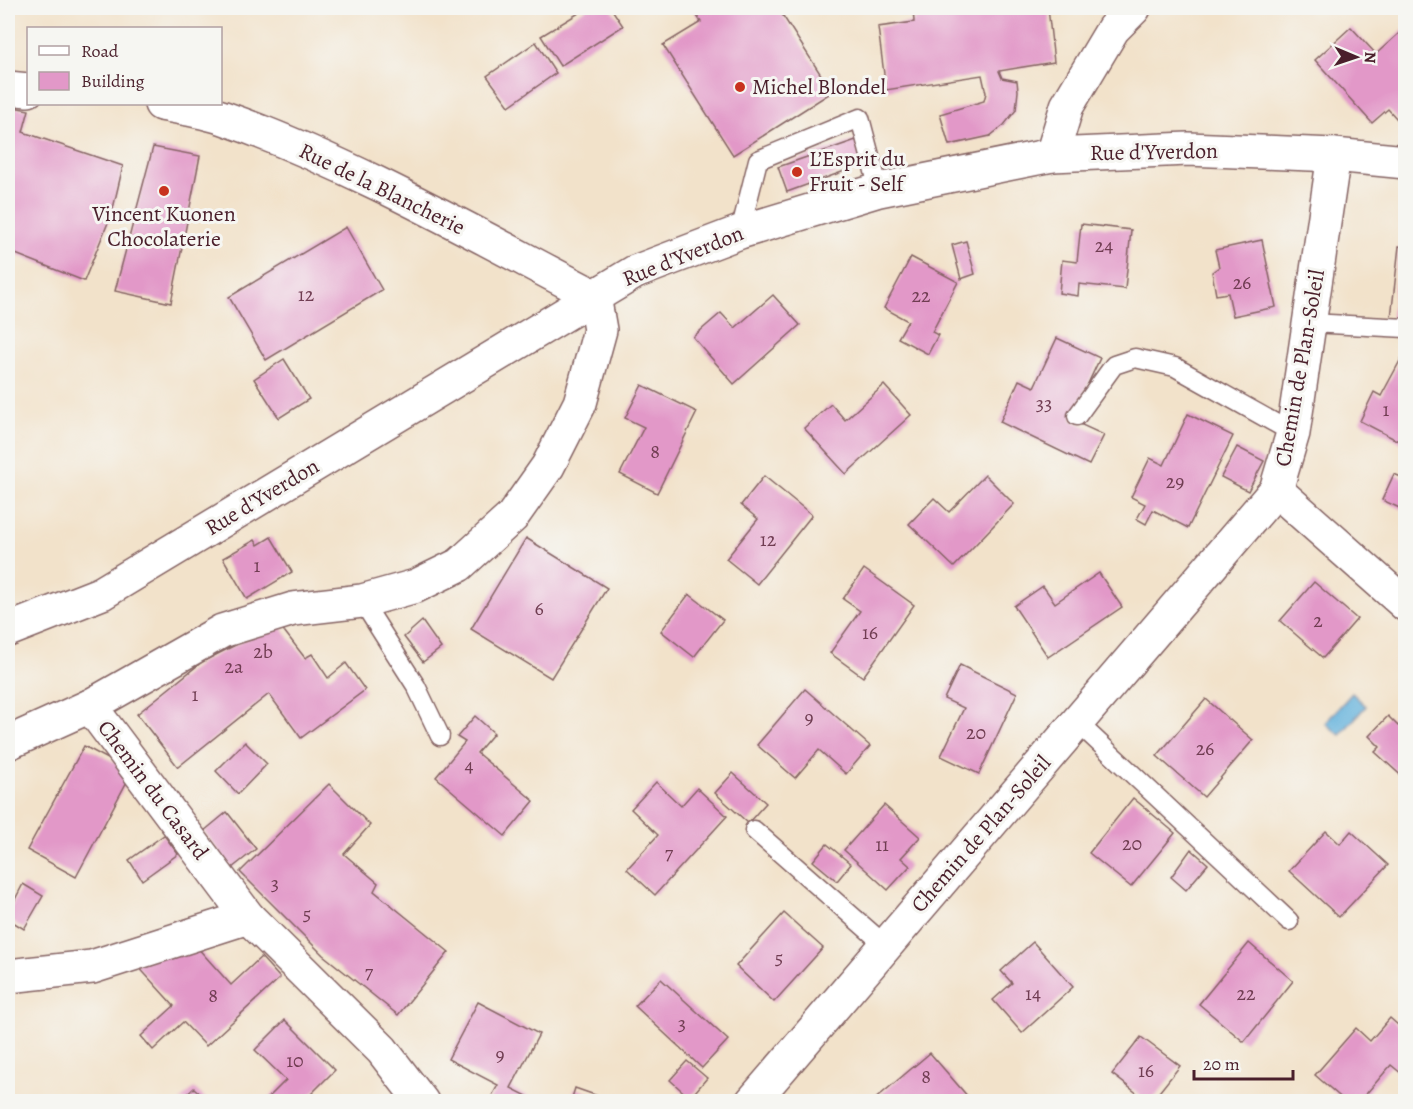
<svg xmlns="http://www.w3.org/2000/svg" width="1413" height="1109" viewBox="0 0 1413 1109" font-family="Alegreya,serif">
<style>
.water{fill:#61b0db;stroke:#566883;stroke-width:1.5}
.building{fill:#e298c8}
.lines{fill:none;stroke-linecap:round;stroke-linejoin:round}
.service-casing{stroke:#856363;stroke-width:21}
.minor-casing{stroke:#856363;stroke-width:36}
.service{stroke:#fff;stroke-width:18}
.minor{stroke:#fff;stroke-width:33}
.poi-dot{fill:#c8321e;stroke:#f6f6f2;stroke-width:2}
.labels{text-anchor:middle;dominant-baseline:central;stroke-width:6;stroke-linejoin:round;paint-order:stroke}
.number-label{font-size:20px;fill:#703d52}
.poi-label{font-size:22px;fill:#4a1f2b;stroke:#f6f6f2;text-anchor:start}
.street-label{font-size:22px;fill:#4a1f2b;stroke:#f6f6f2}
</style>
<rect width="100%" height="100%" fill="#f6f6f2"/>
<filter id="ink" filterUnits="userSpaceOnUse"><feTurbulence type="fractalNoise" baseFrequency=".0167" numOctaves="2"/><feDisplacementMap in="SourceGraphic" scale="12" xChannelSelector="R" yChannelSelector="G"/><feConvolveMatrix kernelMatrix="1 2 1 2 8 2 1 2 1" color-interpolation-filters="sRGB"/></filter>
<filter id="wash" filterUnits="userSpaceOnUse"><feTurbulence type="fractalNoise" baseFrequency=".008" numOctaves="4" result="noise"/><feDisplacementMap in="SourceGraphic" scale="24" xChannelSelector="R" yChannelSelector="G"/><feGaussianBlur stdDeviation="1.35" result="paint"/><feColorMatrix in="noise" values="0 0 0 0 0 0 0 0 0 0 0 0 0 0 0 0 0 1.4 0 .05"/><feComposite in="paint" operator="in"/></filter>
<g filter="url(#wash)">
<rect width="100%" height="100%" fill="#f2e2ca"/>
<polygon class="water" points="1352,693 1366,706 1340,735 1325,723"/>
<g id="blocks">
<g class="building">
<polygon points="587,8 611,8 623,26 560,66 541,36"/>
<polygon points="692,8 778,8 832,92 733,155 663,45 701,22"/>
<polygon points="913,8 1048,8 1054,62 999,71 1002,78 1017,81 1018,91 1016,110 1004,125 990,136 949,145 940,114 984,101 986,93 982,75 886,90 878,27 914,22"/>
<polygon points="1351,27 1376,54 1406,27 1406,129 1388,109 1372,123 1315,60"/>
<polygon points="536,42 556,73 509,106 487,76"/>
<polygon points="8,106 29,110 23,132 123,166 112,213 84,281 8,251"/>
<polygon points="856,140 864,164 787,192 778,167"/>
<polygon points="153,147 200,156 171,303 115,291"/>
<polygon points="1081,224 1131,230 1125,289 1079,284 1078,296 1059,293 1062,260 1077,262"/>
<polygon points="346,227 382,290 266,360 229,297"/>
<polygon points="1262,240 1276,307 1233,316 1228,293 1216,295 1212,272 1219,267 1215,250"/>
<polygon points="966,241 975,274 961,279 952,245"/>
<polygon points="1399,246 1406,247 1406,319 1391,318"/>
<polygon points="911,257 958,282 932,332 938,335 928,354 898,338 908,321 884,308"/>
<polygon points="773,295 800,325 734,384 693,337 721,313 735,328"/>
<polygon points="1057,338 1100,358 1071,420 1104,435 1089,465 1000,422 1019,380 1034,387"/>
<polygon points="284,359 309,399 279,418 254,379"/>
<polygon points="1401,359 1406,362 1406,445 1360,421 1374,392 1381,396"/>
<polygon points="642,385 697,412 657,493 620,474 644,427 625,418"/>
<polygon points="884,385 911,415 846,474 804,428 831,404 845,420"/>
<polygon points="1188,414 1233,436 1188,528 1153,510 1146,524 1137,519 1145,504 1131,497 1150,458 1164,465"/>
<polygon points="1237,447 1264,461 1248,491 1221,477"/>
<polygon points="1394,474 1406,479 1406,511 1382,500"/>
<polygon points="985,475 1014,504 954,567 909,524 934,498 949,512"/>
<polygon points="764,476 812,515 757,584 726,559 758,519 741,505"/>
<polygon points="271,537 292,572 247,599 223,558 255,540 258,545"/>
<polygon points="526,538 607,588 551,678 471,629"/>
<polygon points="864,569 914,605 863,677 830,653 860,611 843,599"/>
<polygon points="1099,573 1122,607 1048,657 1014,606 1043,586 1055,603"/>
<polygon points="1314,582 1357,619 1323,658 1280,621"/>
<polygon points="689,594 723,620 694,657 661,631"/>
<polygon points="422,621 441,648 423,662 404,637"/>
<polygon points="281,627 305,658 312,654 328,678 346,663 365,690 301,738 269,694 178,767 137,714 202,662 257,634"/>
<polygon points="960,665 1017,693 979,774 941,756 964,708 944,699"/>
<polygon points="805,689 870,746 846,774 819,750 795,778 757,745"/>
<polygon points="1206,699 1253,740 1204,797 1157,756"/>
<polygon points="475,716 494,733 477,753 534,801 505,836 436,777 465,742 457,737"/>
<polygon points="1388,716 1398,726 1406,719 1406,780 1375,752 1380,747 1369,736"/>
<polygon points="245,742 267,764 238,794 216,771"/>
<polygon points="84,746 132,772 76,877 27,850"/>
<polygon points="733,773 766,803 748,823 715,793"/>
<polygon points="656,782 681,806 697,788 727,816 655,895 627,869 658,835 631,809"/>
<polygon points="329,784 370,825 344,854 378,883 374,891 449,952 398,1015 323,955 240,872"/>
<polygon points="1133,798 1175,833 1131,887 1089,853"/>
<polygon points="884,805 920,837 901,858 910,866 888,890 844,850"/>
<polygon points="227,812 256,849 232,868 204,831"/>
<polygon points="1326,831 1340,844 1351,831 1388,865 1339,917 1289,871"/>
<polygon points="164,835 178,854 142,880 129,860"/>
<polygon points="827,844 851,864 837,881 813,861"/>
<polygon points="1191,849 1208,864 1186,890 1171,877"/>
<polygon points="23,884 43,896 24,929 8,919 8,913"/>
<polygon points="784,913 823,948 774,1002 736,966"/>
<polygon points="1033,942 1073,987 1022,1033 993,1000 1012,983 1001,971"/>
<polygon points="1249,943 1293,981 1244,1042 1199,1004"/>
<polygon points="195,945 231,985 261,957 280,978 206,1046 183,1022 153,1050 141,1036 174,1006 135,963"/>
<polygon points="661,979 728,1040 702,1068 635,1006"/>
<polygon points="478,1002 539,1034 511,1088 531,1098 529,1101 489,1101 498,1085 448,1059"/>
<polygon points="1390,1018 1406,1032 1406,1069 1402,1074 1391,1065 1360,1101 1345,1101 1315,1075 1356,1028 1370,1041"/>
<polygon points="285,1020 335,1070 304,1101 269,1101 267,1099 286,1080 255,1050"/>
<polygon points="1141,1037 1180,1066 1152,1101 1147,1101 1112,1074"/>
<polygon points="930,1053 969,1098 965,1101 873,1101"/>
<polygon points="687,1061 707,1078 690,1098 670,1080"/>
<polygon points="194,1088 208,1101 180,1101"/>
<polygon points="575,1088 612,1101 571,1101"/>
</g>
</g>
</g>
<g filter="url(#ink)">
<use href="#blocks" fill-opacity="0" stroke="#856363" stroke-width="1.5"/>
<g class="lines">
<g class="service-casing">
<g id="service">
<polyline points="740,232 758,160 860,118 879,190"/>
<polyline points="1310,323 1406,328"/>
<polyline points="1077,416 1114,365 1135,358 1175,367 1293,433"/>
<polyline points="362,601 416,686 440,736"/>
<polyline points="1078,723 1289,921"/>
<polyline points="754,830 885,945"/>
</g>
</g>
<g class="minor-casing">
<g id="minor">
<polyline points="8,88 28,90"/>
<polyline points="1052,155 1067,106 1113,29 1134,8"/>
<polyline points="1276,490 1406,605"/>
<polyline points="8,630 102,593 635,272 740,232 879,190 1052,155 1188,149 1334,155 1406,162"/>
<path d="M90,706l132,-75 71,-22 69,-8 54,-15 43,-21 53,-48 36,-51 32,-63 20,-73 -6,-34c-121,-63 -241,-132 -370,-178 -20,-7 -42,-10 -63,-14"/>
<polyline points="8,743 90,706 248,917 382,1050 422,1102"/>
<polyline points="8,976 92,967 248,917"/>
<polyline points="752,1102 1276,490 1293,433 1334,155"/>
</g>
</g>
<use href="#service" class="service"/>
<use href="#minor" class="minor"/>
</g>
</g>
<g class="poi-dot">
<circle cx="740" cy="87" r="6"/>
<circle cx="797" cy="172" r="6"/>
<circle cx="164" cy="191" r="6"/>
</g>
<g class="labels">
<g class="number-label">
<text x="1104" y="245">24</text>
<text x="1242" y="282">26</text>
<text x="306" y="294">12</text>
<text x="921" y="295">22</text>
<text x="1044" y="403">33</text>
<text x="1386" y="409">1</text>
<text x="655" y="451">8</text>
<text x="1175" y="481">29</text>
<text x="768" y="539">12</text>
<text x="257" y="565">1</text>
<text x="539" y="608">6</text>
<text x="1318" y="620">2</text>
<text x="870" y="632">16</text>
<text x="263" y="651">2b</text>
<text x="234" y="666">2a</text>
<text x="195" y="694">1</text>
<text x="809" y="717">9</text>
<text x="976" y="732">20</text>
<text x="1205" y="748">26</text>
<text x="469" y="765">4</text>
<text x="1132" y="843">20</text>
<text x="882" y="844">11</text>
<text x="669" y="852">7</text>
<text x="275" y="883">3</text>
<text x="307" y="913">5</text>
<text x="779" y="957">5</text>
<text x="369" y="971">7</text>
<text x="1033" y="993">14</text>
<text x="1246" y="993">22</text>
<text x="213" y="995">8</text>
<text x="682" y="1023">3</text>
<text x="500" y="1054">9</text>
<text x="295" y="1060">10</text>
<text x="1146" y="1070">16</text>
<text x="926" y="1076">8</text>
</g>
<g class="poi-label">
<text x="752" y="87">Michel Blondel</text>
<text x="809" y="159">L’Esprit du<tspan x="809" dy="25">Fruit - Self</tspan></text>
<text x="164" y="214" text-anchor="middle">Vincent Kuonen<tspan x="164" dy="25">Chocolaterie</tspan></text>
</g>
<g class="street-label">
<text transform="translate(1154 152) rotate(-1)">Rue d'Yverdon</text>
<text transform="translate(382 189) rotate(26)">Rue de la Blancherie</text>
<text transform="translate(683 256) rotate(-22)">Rue d'Yverdon</text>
<text transform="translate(1300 368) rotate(-80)">Chemin de Plan-Soleil</text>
<text transform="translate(262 497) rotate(-31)">Rue d'Yverdon</text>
<text transform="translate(153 790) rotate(53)">Chemin du Casard</text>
<text transform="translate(981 834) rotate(-49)">Chemin de Plan-Soleil</text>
</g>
</g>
<rect width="1413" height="1109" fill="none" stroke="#f6f6f2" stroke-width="30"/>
<rect x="27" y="27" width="195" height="78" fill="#f6f6f2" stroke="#b1a0a2" stroke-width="1.5"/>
<rect x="39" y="46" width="30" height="9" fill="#ffffff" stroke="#b1a0a2" stroke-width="1.5"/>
<text x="81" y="57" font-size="18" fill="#4a1f2b">Road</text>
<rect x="39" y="72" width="30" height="18" fill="#e298c8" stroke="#b1a0a2" stroke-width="1.5"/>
<text x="81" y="87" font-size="18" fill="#4a1f2b">Building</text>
<g transform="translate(1356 57) rotate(92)" stroke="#f6f6f2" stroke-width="4.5" paint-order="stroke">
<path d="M0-4.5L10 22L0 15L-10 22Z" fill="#4a1f2b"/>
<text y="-9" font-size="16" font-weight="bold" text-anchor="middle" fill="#4a1f2b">N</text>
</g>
<path d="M1194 1070v9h99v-9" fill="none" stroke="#4a1f2b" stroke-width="3"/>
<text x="1203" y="1070" font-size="18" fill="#4a1f2b" stroke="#f6f6f2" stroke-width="4.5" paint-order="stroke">20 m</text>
</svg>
